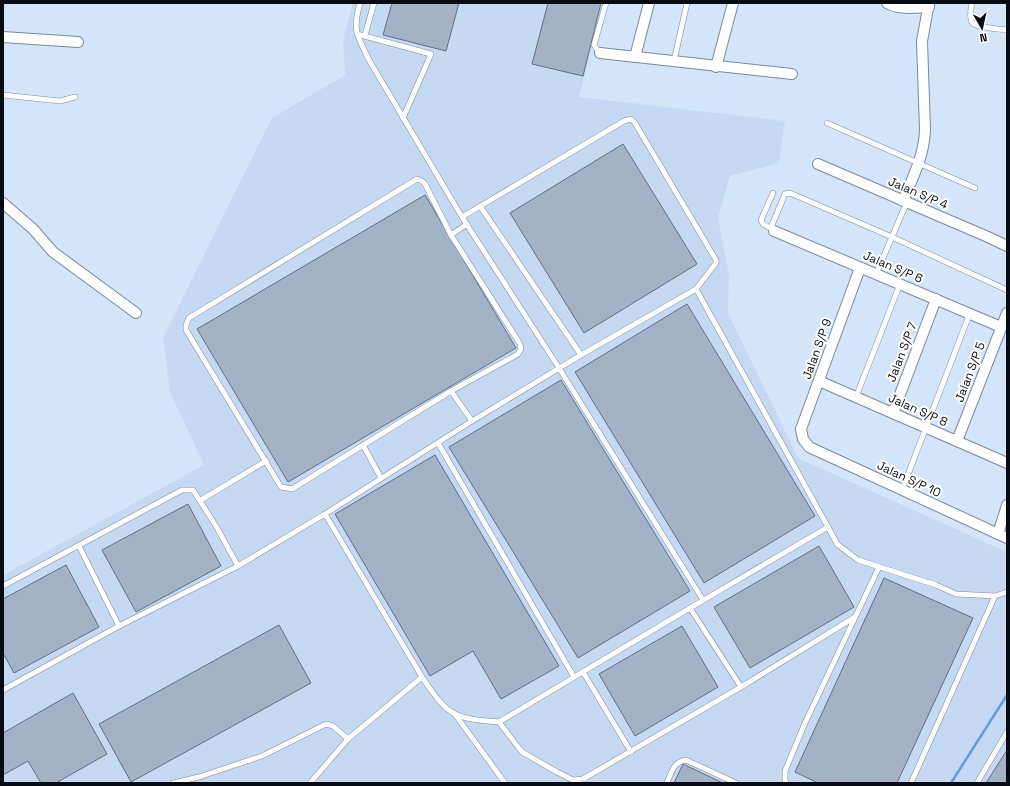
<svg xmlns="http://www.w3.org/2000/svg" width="1010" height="786" viewBox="0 0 1010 786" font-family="'Space Grotesk',sans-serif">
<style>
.built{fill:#c5d9f2}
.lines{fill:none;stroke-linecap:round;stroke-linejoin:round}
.stream{stroke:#5e9ce6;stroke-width:2.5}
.building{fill:#a3b2c5;stroke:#606e80}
.lane-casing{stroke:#7a899b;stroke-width:6}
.street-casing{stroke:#7a899b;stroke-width:12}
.lane{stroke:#fff;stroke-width:5}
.street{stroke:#fff;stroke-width:10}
.labels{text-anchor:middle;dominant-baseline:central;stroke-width:4;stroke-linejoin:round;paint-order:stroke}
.street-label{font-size:12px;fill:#070c12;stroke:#fff}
</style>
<rect width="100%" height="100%" fill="#d5e5f9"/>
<polygon class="built" points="353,3 603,3 579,97 785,121 779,163 730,176 718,218 729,274 728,313 798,458 1007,552 1007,783 3,783 3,575 204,465 170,392 163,338 272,118 345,75 343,40"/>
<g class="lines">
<polyline class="stream" points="951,783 1007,695"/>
</g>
<g class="building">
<polygon points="392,3 459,3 446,51 383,35"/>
<polygon points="548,3 601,3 583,76 532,64"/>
<polygon points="623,144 697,264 584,333 510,213"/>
<polygon points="425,195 516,348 288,482 197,329"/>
<polygon points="687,304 815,516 704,583 575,372"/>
<polygon points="561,380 690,591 578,658 449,447"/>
<polygon points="435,455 559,666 501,699 473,651 430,676 335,514"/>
<polygon points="188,504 221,566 136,612 102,550"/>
<polygon points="819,546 854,607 750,668 714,607"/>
<polygon points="66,565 99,627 14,673 3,653 3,599"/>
<polygon points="884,578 973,618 897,783 818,783 795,772"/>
<polygon points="279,625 311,683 131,782 99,724"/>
<polygon points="682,626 718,687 635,736 599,674"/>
<polygon points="73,693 107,754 56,783 41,783 28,761 3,775 3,733"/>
<polygon points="1007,750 1007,783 986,783"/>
<polygon points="683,764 723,783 674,783"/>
</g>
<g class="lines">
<g class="lane-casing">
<g id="lane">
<path d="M360,3c-8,29 -3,31 9,57l93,157 97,151 144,232"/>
<path d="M972,3c-1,6 -3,14 0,19 4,6 28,7 35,8"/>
<polyline points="357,34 431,54 403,118"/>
<polyline points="365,35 374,3"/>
<polyline points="600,53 594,45 606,3"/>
<polyline points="674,61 687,3"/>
<polyline points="3,95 60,101 75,97"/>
<polyline points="827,123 975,188"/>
<polygon points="417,179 422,181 425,184 451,235 520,344 521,349 518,354 451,391 297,486 292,489 281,487 186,330 186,325 189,318"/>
<polyline points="480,206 581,355"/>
<polyline points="772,229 763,224 761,220 773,193"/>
<polyline points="774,231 772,229 772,225 785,194 790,193 892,237 1007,290"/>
<polyline points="451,235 467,224"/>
<polyline points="876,274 907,202"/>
<polyline points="696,289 828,527"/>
<polyline points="451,391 472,421"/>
<polyline points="856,397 900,284"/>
<polyline points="438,443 574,677"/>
<polyline points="363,445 381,478"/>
<polyline points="902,490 970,313"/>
<polyline points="201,500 266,461"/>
<path d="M325,514l97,163c9,13 18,28 31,36 13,7 32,8 46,9l191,-114 138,-81 9,17 21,16 78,25 20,9 39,2 12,-4"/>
<polyline points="79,546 119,626"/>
<polyline points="3,586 182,490 193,490 216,526 238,566"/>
<polyline points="583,672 631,752"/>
<polyline points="741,687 855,617"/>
<polyline points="3,690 119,626 238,566 325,514 472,421 581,355 696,289 716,263 716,260 635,123 631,119 624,121 462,217"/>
<polyline points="454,713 505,783"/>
<polyline points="499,722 522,752 557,772 573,780 583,779 741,687 690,608"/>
<polyline points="173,783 199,777 262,756 326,724 333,726 348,739"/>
<polyline points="310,783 348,739 422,677"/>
<path d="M667,783c4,-10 7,-22 19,-23l50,23"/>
<polyline points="786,783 785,780 785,771 805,723 879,567"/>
<polyline points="911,783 995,596"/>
<polyline points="977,783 1007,732"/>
</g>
</g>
<g class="street-casing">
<g id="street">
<path d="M887,3c13,7 27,5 42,4"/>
<polyline points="3,37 78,42"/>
<polyline points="600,53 792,74"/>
<polyline points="635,57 649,3"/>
<polyline points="716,67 733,3"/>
<polyline points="818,164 988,237 1007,246"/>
<path d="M903,201c10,-24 21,-45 22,-71l-3,-89 7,-38"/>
<polyline points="3,203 33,229 53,252 136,313"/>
<polyline points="774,231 1001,327"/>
<polyline points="860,268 801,429 803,439 809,447 1007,538"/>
<polyline points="819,381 1007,463"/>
<polyline points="893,413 936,299"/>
<polyline points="957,441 1007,313"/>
<polyline points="998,534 1007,505"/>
</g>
</g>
<use href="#lane" class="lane"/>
<use href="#street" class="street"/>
</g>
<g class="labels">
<g class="street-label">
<text transform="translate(918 193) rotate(23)">Jalan S/P 4</text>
<text transform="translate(893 267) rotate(23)">Jalan S/P 6</text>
<text transform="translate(817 349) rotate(-70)">Jalan S/P 9</text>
<text transform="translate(902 352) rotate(-69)">Jalan S/P 7</text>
<text transform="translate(970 372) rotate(-69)">Jalan S/P 5</text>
<text transform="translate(918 410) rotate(24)">Jalan S/P 8</text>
<text transform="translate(909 479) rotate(25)">Jalan S/P 10</text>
</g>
</g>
<rect width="1010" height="786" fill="none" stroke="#070c12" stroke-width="8"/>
<g transform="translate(982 28) rotate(171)" stroke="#ffffff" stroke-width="3" paint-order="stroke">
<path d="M0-3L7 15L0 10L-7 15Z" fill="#070c12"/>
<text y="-6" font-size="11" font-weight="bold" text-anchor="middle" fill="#070c12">N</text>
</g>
</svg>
